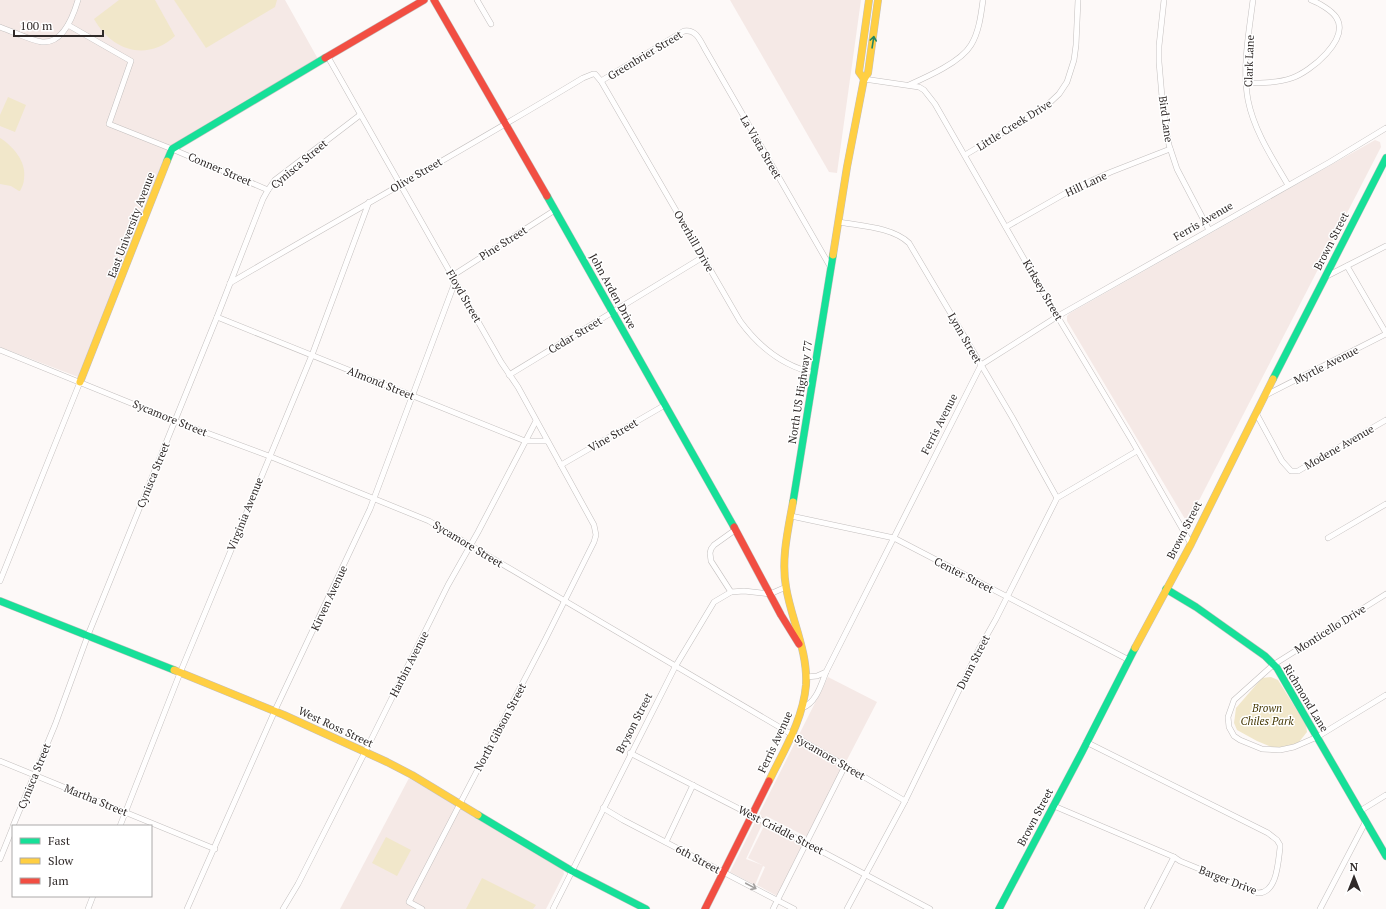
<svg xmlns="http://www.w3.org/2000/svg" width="1386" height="909" viewBox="0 0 1386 909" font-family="'PT Serif',serif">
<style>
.built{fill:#f5e9e6}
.green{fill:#f1e7ca}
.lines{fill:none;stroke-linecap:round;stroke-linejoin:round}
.street-casing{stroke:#c3bfbe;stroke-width:6}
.fast-casing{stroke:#c3bfbe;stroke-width:8}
.slow-casing{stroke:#c3bfbe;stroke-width:8}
.jam-casing{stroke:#c3bfbe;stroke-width:8}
.street{stroke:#fffefe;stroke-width:5}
.fast{stroke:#16e098;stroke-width:7}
.slow{stroke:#ffcf43;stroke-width:7}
.jam{stroke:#f24e42;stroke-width:7}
.oneway{stroke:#238560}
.oneway2{stroke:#a29f9e}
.labels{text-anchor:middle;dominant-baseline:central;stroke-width:3;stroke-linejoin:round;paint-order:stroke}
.street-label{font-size:11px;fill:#302a29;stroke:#fff}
.park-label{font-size:11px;font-style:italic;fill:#453804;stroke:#fff}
</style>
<rect width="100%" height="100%" fill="#fdf9f8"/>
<g class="built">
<polygon points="0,0 285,0 318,59 169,149 78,377 0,347"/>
<polygon points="730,0 861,0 837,173 829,172"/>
<polygon points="1375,140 1380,142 1381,147 1190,518 1185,519 1067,321 1067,316 1070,313"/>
<polygon points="828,677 877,702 807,837 766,816 746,859 762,865 748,858 765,824 802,845 777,896 757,885 765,867 763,866 755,885 730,872"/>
<polygon points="409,778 563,869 564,874 546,909 340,909"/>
</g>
<g class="green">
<path d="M119,0h36l20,36c-28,26 -63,15 -81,-17z"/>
<polygon points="174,0 277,0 275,7 206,48"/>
<polygon points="8,97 26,105 15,132 0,126 0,115"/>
<path d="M0,138c13,8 27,24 24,41 0,4 -2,8 -4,12h-1l-8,-5 -11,-2z"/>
<polygon points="1271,677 1278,680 1306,725 1307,732 1299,742 1289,747 1274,748 1257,741 1237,730 1234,723 1236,708 1262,678"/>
<polygon points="386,837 411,850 397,876 372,863"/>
<polygon points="482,878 536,905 533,909 466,909"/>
</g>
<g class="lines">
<g class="street-casing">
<g id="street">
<polyline points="477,0 491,24"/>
<polyline points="1164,0 1159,46 1159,62 1162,97 1169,145 1177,169 1209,230"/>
<path d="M1253,0c-4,32 -11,68 -5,100 6,31 25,59 40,85"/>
<polyline points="68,25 131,61 109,124 172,149 268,190"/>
<path d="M0,27c12,4 29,13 42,15 21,2 31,-25 36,-42"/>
<polyline points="328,57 501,362 518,387 594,525 596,535 594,542 545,640 409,902 422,909"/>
<polyline points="864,79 919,87 924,90 935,104 1047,299 1131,439 1191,544"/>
<path d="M601,81l83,-50c12,-2 16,9 21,18l126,219"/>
<path d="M1247,83c15,0 31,0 45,-5 18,-6 59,-39 44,-61 -5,-7 -17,-14 -25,-17"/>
<path d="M909,85c18,-8 52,-23 62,-40 8,-13 10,-30 12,-45"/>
<polyline points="965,155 1044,108 1059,94 1067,82 1074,60 1076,45 1078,0"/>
<path d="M839,222c21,4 53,5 70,21l103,174 45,81"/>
<polyline points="1006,227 1073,189 1111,172 1170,149"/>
<polyline points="1347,266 1386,333"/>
<polyline points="452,276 555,210"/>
<polyline points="1325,277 1386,246"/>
<path d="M230,283c118,-69 237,-135 353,-205l10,-4h2l6,7 139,240c19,26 43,45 74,52"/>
<polyline points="217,317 525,441 547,441"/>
<polyline points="0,350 175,421 269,456 429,521 905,801"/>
<polyline points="509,375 703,257"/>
<polyline points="1266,395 1386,334"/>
<polyline points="1256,413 1282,461 1291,471 1298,471 1386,420"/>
<polyline points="561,465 665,405"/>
<polyline points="791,516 894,538 1129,660"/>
<polyline points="1328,538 1386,504"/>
<polyline points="0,581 80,382"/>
<polyline points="731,592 711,561 710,553 711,549 714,545 735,530"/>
<polyline points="1386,594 1273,665 1234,700 1228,717 1229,727 1234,736 1240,740 1262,749 1280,750 1294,747 1317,737 1386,695"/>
<polyline points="806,677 817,676 826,672"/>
<path d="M802,708c14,-5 19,-23 24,-36l155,-307 77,-49 272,-154 56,-34"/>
<polyline points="630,753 806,843 930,909"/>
<polyline points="0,761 215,849"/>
<path d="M1054,806l120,51 6,4 78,32c19,0 20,-30 22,-45v-3l-3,-5 -9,-7 -182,-91"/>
<polyline points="603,808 623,820 794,909"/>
<polyline points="1360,811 1386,795"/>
<polyline points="13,826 55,725 88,635 217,317 263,199 268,190 275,180 360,115"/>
<polyline points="120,826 180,673 312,355 369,202"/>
<polyline points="666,842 693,785"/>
<polyline points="0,859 13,827"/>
<polyline points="88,909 93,896"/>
<polyline points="187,909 277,706 370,509 455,282"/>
<polyline points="283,909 298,884 365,752 448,585 478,532 536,421"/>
<polyline points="553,909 675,667 714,602 731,592 744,591 770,594 786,587"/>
<polyline points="773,909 845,766"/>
<polyline points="847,909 905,801 979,649 996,619 1057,498 1137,451"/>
<polyline points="1147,909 1174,857"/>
<polyline points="1320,909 1366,821"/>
</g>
</g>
<g class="fast-casing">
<g id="fast">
<polyline points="167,161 172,149 325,58"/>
<polyline points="547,196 734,527"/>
<polyline points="1273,379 1386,158"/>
<polyline points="793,502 833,255"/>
<polyline points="1166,589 1196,607 1265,656 1277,668 1386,856"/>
<polyline points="0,601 174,670"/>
<polyline points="478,815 572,871 646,909"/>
<polyline points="999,909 1082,752 1135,648"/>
</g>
</g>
<g class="slow-casing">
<g id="slow">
<polyline points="864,79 859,72 869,0"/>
<polyline points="833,255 847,167 864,79 868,73 878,0"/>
<polyline points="80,382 167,161"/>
<polyline points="1135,648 1191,544 1273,379"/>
<polyline points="174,670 284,715 387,762 412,775 478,815"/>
<path d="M769,781c15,-31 34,-61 37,-96 2,-34 -15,-66 -20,-98 -5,-28 2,-57 7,-85"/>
</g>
</g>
<g class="jam-casing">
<g id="jam">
<polyline points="434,0 547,196"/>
<polyline points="325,58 424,0"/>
<polyline points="734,527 781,615 799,644"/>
<polyline points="705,909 769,781"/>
</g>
</g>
<use href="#street" class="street"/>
<use href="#fast" class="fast"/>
<use href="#slow" class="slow"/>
<use href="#jam" class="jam"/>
</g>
<defs><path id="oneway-shaft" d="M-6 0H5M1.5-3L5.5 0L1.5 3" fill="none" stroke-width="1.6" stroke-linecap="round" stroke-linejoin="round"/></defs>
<use class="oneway" href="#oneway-shaft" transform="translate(873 42) rotate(-81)"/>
<use class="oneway2" href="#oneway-shaft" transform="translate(751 886) rotate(28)"/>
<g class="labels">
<g class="street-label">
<text transform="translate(645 55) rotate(-31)">Greenbrier Street</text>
<text transform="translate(1249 61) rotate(-88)">Clark Lane</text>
<text transform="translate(1166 119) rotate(82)">Bird Lane</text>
<text transform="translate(1014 125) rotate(-32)">Little Creek Drive</text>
<text transform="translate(761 147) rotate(60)">La Vista Street</text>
<text transform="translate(299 164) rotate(-40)">Cynisca Street</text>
<text transform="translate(220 169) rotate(23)">Conner Street</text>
<text transform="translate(416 175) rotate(-30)">Olive Street</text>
<text transform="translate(1086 184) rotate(-25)">Hill Lane</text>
<text transform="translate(1203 221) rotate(-30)">Ferris Avenue</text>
<text transform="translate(131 225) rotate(-69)">East University Avenue</text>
<text transform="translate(694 241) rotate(60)">Overhill Drive</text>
<text transform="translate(1331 241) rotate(-63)">Brown Street</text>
<text transform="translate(503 243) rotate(-32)">Pine Street</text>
<text transform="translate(1043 290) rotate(60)">Kirksey Street</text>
<text transform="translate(613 291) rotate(61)">John Arden Drive</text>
<text transform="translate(464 296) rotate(60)">Floyd Street</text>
<text transform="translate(575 335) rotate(-31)">Cedar Street</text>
<text transform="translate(965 338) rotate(60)">Lynn Street</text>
<text transform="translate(1326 365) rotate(-27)">Myrtle Avenue</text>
<text transform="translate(381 383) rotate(22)">Almond Street</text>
<text transform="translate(800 392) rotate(-81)">North US Highway 77</text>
<text transform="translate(170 418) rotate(22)">Sycamore Street</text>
<text transform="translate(939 424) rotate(-63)">Ferris Avenue</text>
<text transform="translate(613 435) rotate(-30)">Vine Street</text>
<text transform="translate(1339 447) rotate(-30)">Modene Avenue</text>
<text transform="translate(153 475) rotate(-68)">Cynisca Street</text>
<text transform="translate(245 514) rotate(-68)">Virginia Avenue</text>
<text transform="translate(1184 530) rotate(-63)">Brown Street</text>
<text transform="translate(468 544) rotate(31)">Sycamore Street</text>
<text transform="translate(964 575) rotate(27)">Center Street</text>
<text transform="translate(329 598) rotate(-65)">Kirven Avenue</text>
<text transform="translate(1330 629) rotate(-32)">Monticello Drive</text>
<text transform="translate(973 662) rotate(-63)">Dunn Street</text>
<text transform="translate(409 664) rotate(-63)">Harbin Avenue</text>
<text transform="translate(1306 698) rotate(59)">Richmond Lane</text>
<text transform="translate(634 723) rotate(-63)">Bryson Street</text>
<text transform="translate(336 727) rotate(25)">West Ross Street</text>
<text transform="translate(500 727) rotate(-62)">North Gibson Street</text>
<text transform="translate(775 742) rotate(-65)">Ferris Avenue</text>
<text transform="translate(830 757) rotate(30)">Sycamore Street</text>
<text transform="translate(34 776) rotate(-68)">Cynisca Street</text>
<text transform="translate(96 800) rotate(22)">Martha Street</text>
<text transform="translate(1035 817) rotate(-62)">Brown Street</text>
<text transform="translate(781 830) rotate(27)">West Criddle Street</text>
<text transform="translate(698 859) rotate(28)">6th Street</text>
<text transform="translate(1228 880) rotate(21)">Barger Drive</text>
</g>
<g class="park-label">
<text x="1267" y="708">Brown<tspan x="1267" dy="13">Chiles Park</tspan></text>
</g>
</g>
<rect x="12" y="825" width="140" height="72" fill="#ffffff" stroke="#acaaa9"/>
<rect x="20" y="838" width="20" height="6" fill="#16e098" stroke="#acaaa9"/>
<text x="48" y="845" font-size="12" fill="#302a29">Fast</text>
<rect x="20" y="858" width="20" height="6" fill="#ffcf43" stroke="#acaaa9"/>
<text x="48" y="865" font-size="12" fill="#302a29">Slow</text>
<rect x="20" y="878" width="20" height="6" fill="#f24e42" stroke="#acaaa9"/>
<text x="48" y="885" font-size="12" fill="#302a29">Jam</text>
<g transform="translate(1354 877)" stroke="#ffffff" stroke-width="3" paint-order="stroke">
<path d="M0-3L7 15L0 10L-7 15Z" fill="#302a29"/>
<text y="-6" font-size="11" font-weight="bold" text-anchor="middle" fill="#302a29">N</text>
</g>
<path d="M14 30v6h89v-6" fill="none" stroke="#302a29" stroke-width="2"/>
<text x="20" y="30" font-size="12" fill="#302a29" stroke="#ffffff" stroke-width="3" paint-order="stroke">100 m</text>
</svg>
